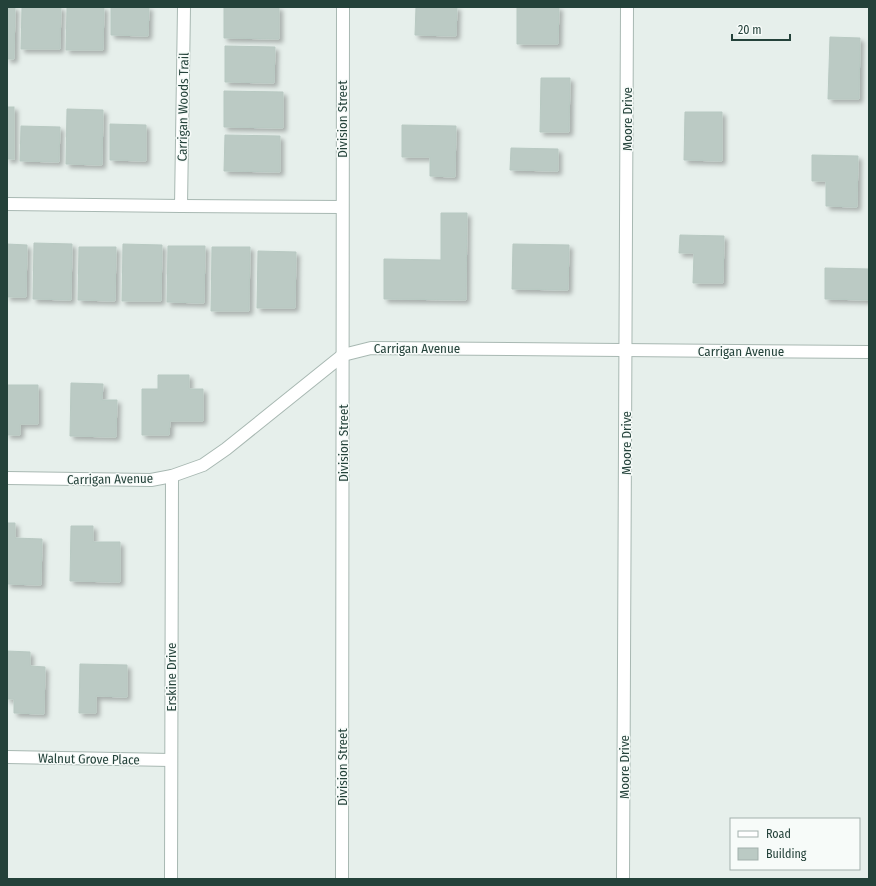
<svg xmlns="http://www.w3.org/2000/svg" width="876" height="886" viewBox="0 0 876 886" font-family="'Fira Sans Condensed',sans-serif">
<style>
.building{fill:#bbcac4;stroke:#b8c9c2;filter:url(#shadow)}
.lines{fill:none;stroke-linecap:round;stroke-linejoin:round}
.minor-casing{stroke:#a8b8b2;stroke-width:14}
.minor{stroke:#fff;stroke-width:12}
.labels{text-anchor:middle;dominant-baseline:central;stroke-width:3;stroke-linejoin:round;paint-order:stroke}
.street-label{font-size:13px;fill:#24423a;stroke:#f7fbf9}
</style>
<defs>
<filter id="shadow"><feDropShadow dx="3.5" dy="3.5" stdDeviation="2" flood-color="#0004"/></filter>
</defs>
<rect width="100%" height="100%" fill="#e6efeb"/>
<g class="building">
<polygon points="7,7 15,7 14,59 7,59"/>
<polygon points="22,7 61,7 60,49 21,49"/>
<polygon points="67,7 104,7 103,50 66,50"/>
<polygon points="111,7 149,7 148,36 111,35"/>
<polygon points="224,7 279,7 279,39 224,38"/>
<polygon points="416,7 457,7 456,36 415,35"/>
<polygon points="517,7 559,7 558,44 517,44"/>
<polygon points="830,37 860,38 859,99 828,99"/>
<polygon points="225,46 275,47 274,83 225,82"/>
<polygon points="541,78 570,78 569,132 540,132"/>
<polygon points="224,91 283,92 283,128 224,127"/>
<rect x="7" y="107" width="7" height="52"/>
<polygon points="67,109 103,110 102,165 66,164"/>
<polygon points="685,112 722,112 722,161 684,160"/>
<polygon points="110,124 146,125 146,161 110,160"/>
<polygon points="402,125 456,126 455,177 430,176 430,157 402,157"/>
<polygon points="21,126 60,127 59,162 20,161"/>
<polygon points="225,135 280,136 280,172 224,171"/>
<polygon points="511,148 558,149 558,171 510,170"/>
<polygon points="812,155 858,156 857,207 826,206 826,181 812,181"/>
<polygon points="441,213 467,213 466,300 384,299 384,259 441,260"/>
<polygon points="680,235 724,236 723,283 693,283 694,253 679,253"/>
<polygon points="34,243 72,244 71,300 33,299"/>
<polygon points="7,244 27,245 26,297 7,297"/>
<polygon points="123,244 162,245 161,301 122,301"/>
<polygon points="513,244 569,245 568,290 512,289"/>
<polygon points="168,246 205,246 204,303 167,302"/>
<polygon points="79,247 116,247 115,301 78,300"/>
<polygon points="212,247 250,247 249,311 211,311"/>
<polygon points="258,251 296,252 295,308 257,308"/>
<polygon points="825,268 869,269 869,300 825,299"/>
<polygon points="158,375 189,375 189,389 203,389 203,421 170,421 169,435 142,435 142,389 158,389"/>
<polygon points="71,383 103,384 102,400 117,400 116,437 70,436"/>
<polygon points="7,385 38,385 38,424 20,424 20,435 7,435"/>
<polygon points="7,523 15,523 15,538 42,539 41,585 7,584"/>
<polygon points="71,526 93,526 93,542 120,542 120,582 70,581"/>
<polygon points="7,651 30,652 30,666 45,667 44,714 14,713 14,699 7,699"/>
<polygon points="80,664 127,665 127,697 96,696 96,713 79,713"/>
</g>
<g class="lines">
<g class="minor-casing">
<g id="minor">
<polyline points="7,204 181,206 184,7"/>
<polyline points="181,206 342,207"/>
<polyline points="7,478 151,480 172,476 203,465 226,449 343,355 371,348 869,352"/>
<polyline points="7,757 171,760"/>
<polyline points="171,879 172,476"/>
<polyline points="342,879 343,7"/>
<polyline points="623,879 627,7"/>
</g>
</g>
<use href="#minor" class="minor"/>
</g>
<g class="labels">
<g class="street-label">
<text transform="translate(183 107) rotate(-89)">Carrigan Woods Trail</text>
<text transform="translate(342 119) rotate(-90)">Division Street</text>
<text transform="translate(627 119) rotate(-90)">Moore Drive</text>
<text x="417" y="348">Carrigan Avenue</text>
<text x="741" y="351">Carrigan Avenue</text>
<text transform="translate(343 443) rotate(-90)">Division Street</text>
<text transform="translate(626 443) rotate(-90)">Moore Drive</text>
<text transform="translate(110 479) rotate(-1)">Carrigan Avenue</text>
<text transform="translate(171 677) rotate(-90)">Erskine Drive</text>
<text transform="translate(89 759) rotate(1)">Walnut Grove Place</text>
<text transform="translate(342 767) rotate(-90)">Division Street</text>
<text transform="translate(624 767) rotate(-90)">Moore Drive</text>
</g>
</g>
<rect width="876" height="886" fill="none" stroke="#24423a" stroke-width="16"/>
<rect x="730" y="818" width="130" height="52" fill="#f7fbf9" stroke="#a3b1ad"/>
<rect x="738" y="831" width="20" height="6" fill="#ffffff" stroke="#a3b1ad"/>
<text x="766" y="838" font-size="12" fill="#24423a">Road</text>
<rect x="738" y="848" width="20" height="12" fill="#bbcac4" stroke="#a3b1ad"/>
<text x="766" y="858" font-size="12" fill="#24423a">Building</text>
<path d="M732 34v6h58v-6" fill="none" stroke="#24423a" stroke-width="2"/>
<text x="738" y="34" font-size="12" fill="#24423a" stroke="#f7fbf9" stroke-width="3" paint-order="stroke">20 m</text>
</svg>
